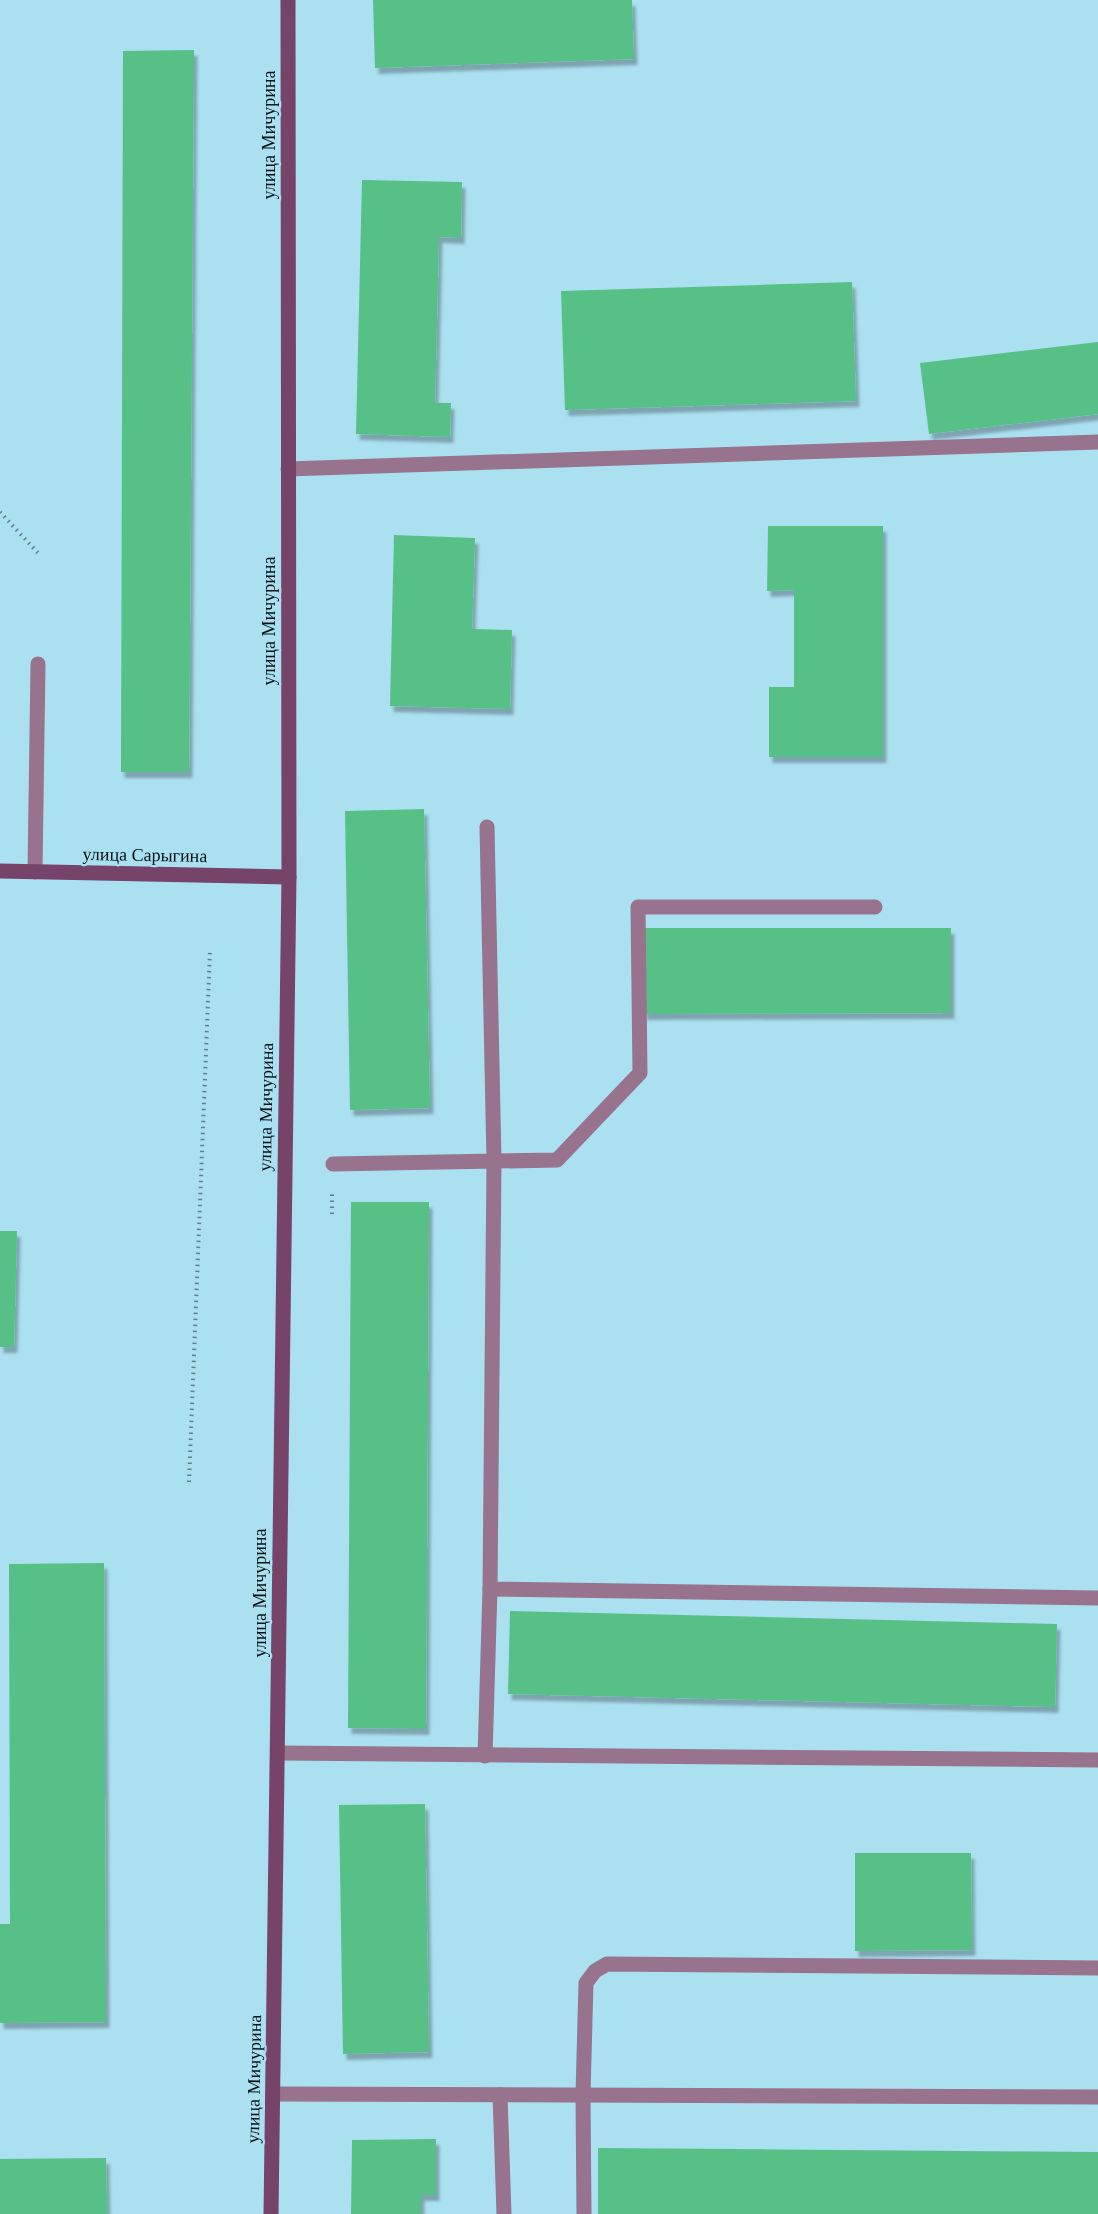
<svg xmlns="http://www.w3.org/2000/svg" width="1098" height="2214" viewBox="0 0 1098 2214" font-family="Georgia,serif">
<style>
.building{fill:#56c087;filter:url(#shadow)}
.lines{fill:none;stroke-linecap:round;stroke-linejoin:round}
.path{stroke:#5d818c;stroke-width:4;stroke-dasharray:1.5 4.5;stroke-linecap:butt}
.lane{stroke:#97738d;stroke-width:15}
.secondary{stroke:#764369;stroke-width:15}
.labels{text-anchor:middle;dominant-baseline:central;stroke-width:4.5;stroke-linejoin:round;paint-order:stroke}
.street-label{font-size:18px;fill:#001116;stroke:#abe0f0}
</style>
<defs>
<filter id="shadow"><feDropShadow dx="3.5" dy="6" stdDeviation="1.5" flood-color="#0004"/></filter>
</defs>
<rect width="100%" height="100%" fill="#abe0f0"/>
<g class="building">
<polygon points="373,0 632,0 634,59 375,68"/>
<polygon points="194,50 189,772 121,772 123,51"/>
<polygon points="362,180 462,182 461,238 439,237 435,403 451,403 450,437 356,434"/>
<polygon points="852,282 856,401 565,410 561,291"/>
<polygon points="1098,342 1098,414 929,434 920,363"/>
<polygon points="768,526 883,526 883,757 769,757 769,687 794,687 794,590 767,591"/>
<polygon points="394,535 475,538 472,629 512,630 510,709 390,706"/>
<polygon points="424,809 430,1108 350,1110 345,811"/>
<polygon points="643,928 951,928 951,1013 643,1014"/>
<polygon points="351,1202 429,1202 426,1729 348,1728"/>
<polygon points="0,1231 17,1231 14,1347 0,1347"/>
<polygon points="104,1563 106,2022 0,2023 0,1924 10,1924 9,1564"/>
<polygon points="510,1611 1057,1624 1055,1707 508,1694"/>
<polygon points="425,1804 429,2052 343,2054 339,1805"/>
<polygon points="855,1853 971,1853 972,1950 855,1951"/>
<polygon points="436,2139 436,2195 421,2195 421,2214 351,2214 352,2140"/>
<polygon points="598,2148 1098,2152 1098,2214 598,2214"/>
<polygon points="106,2158 107,2214 0,2214 0,2159"/>
</g>
<g class="lines">
<g class="path">
<polyline points="0,512 38,553"/>
<polyline points="332,1214 332,1192"/>
<polyline points="189,1482 210,950"/>
</g>
<g class="lane">
<polyline points="288,469 1098,442"/>
<polyline points="487,827 494,1161 490,1589 1098,1598"/>
<polyline points="35,872 38,664"/>
<polyline points="333,1164 557,1160 640,1073 638,907 875,907"/>
<polyline points="279,1753 1098,1760"/>
<polyline points="485,1756 490,1589"/>
<polyline points="273,2094 1098,2097"/>
<polyline points="500,2095 504,2214"/>
<polyline points="584,2214 583,2095 586,1983 595,1971 607,1964 1098,1968"/>
</g>
<g class="secondary">
<polyline points="0,871 289,877"/>
<polyline points="271,2214 289,877 288,0"/>
</g>
</g>
<g class="labels">
<g class="street-label">
<text transform="translate(269 135) rotate(-90)">улица Мичурина</text>
<text transform="translate(269 621) rotate(-90)">улица Мичурина</text>
<text transform="translate(145 855) rotate(1)">улица Сарыгина</text>
<text transform="translate(266 1107) rotate(-89)">улица Мичурина</text>
<text transform="translate(260 1593) rotate(-90)">улица Мичурина</text>
<text transform="translate(254 2079) rotate(-89)">улица Мичурина</text>
</g>
</g>
</svg>
